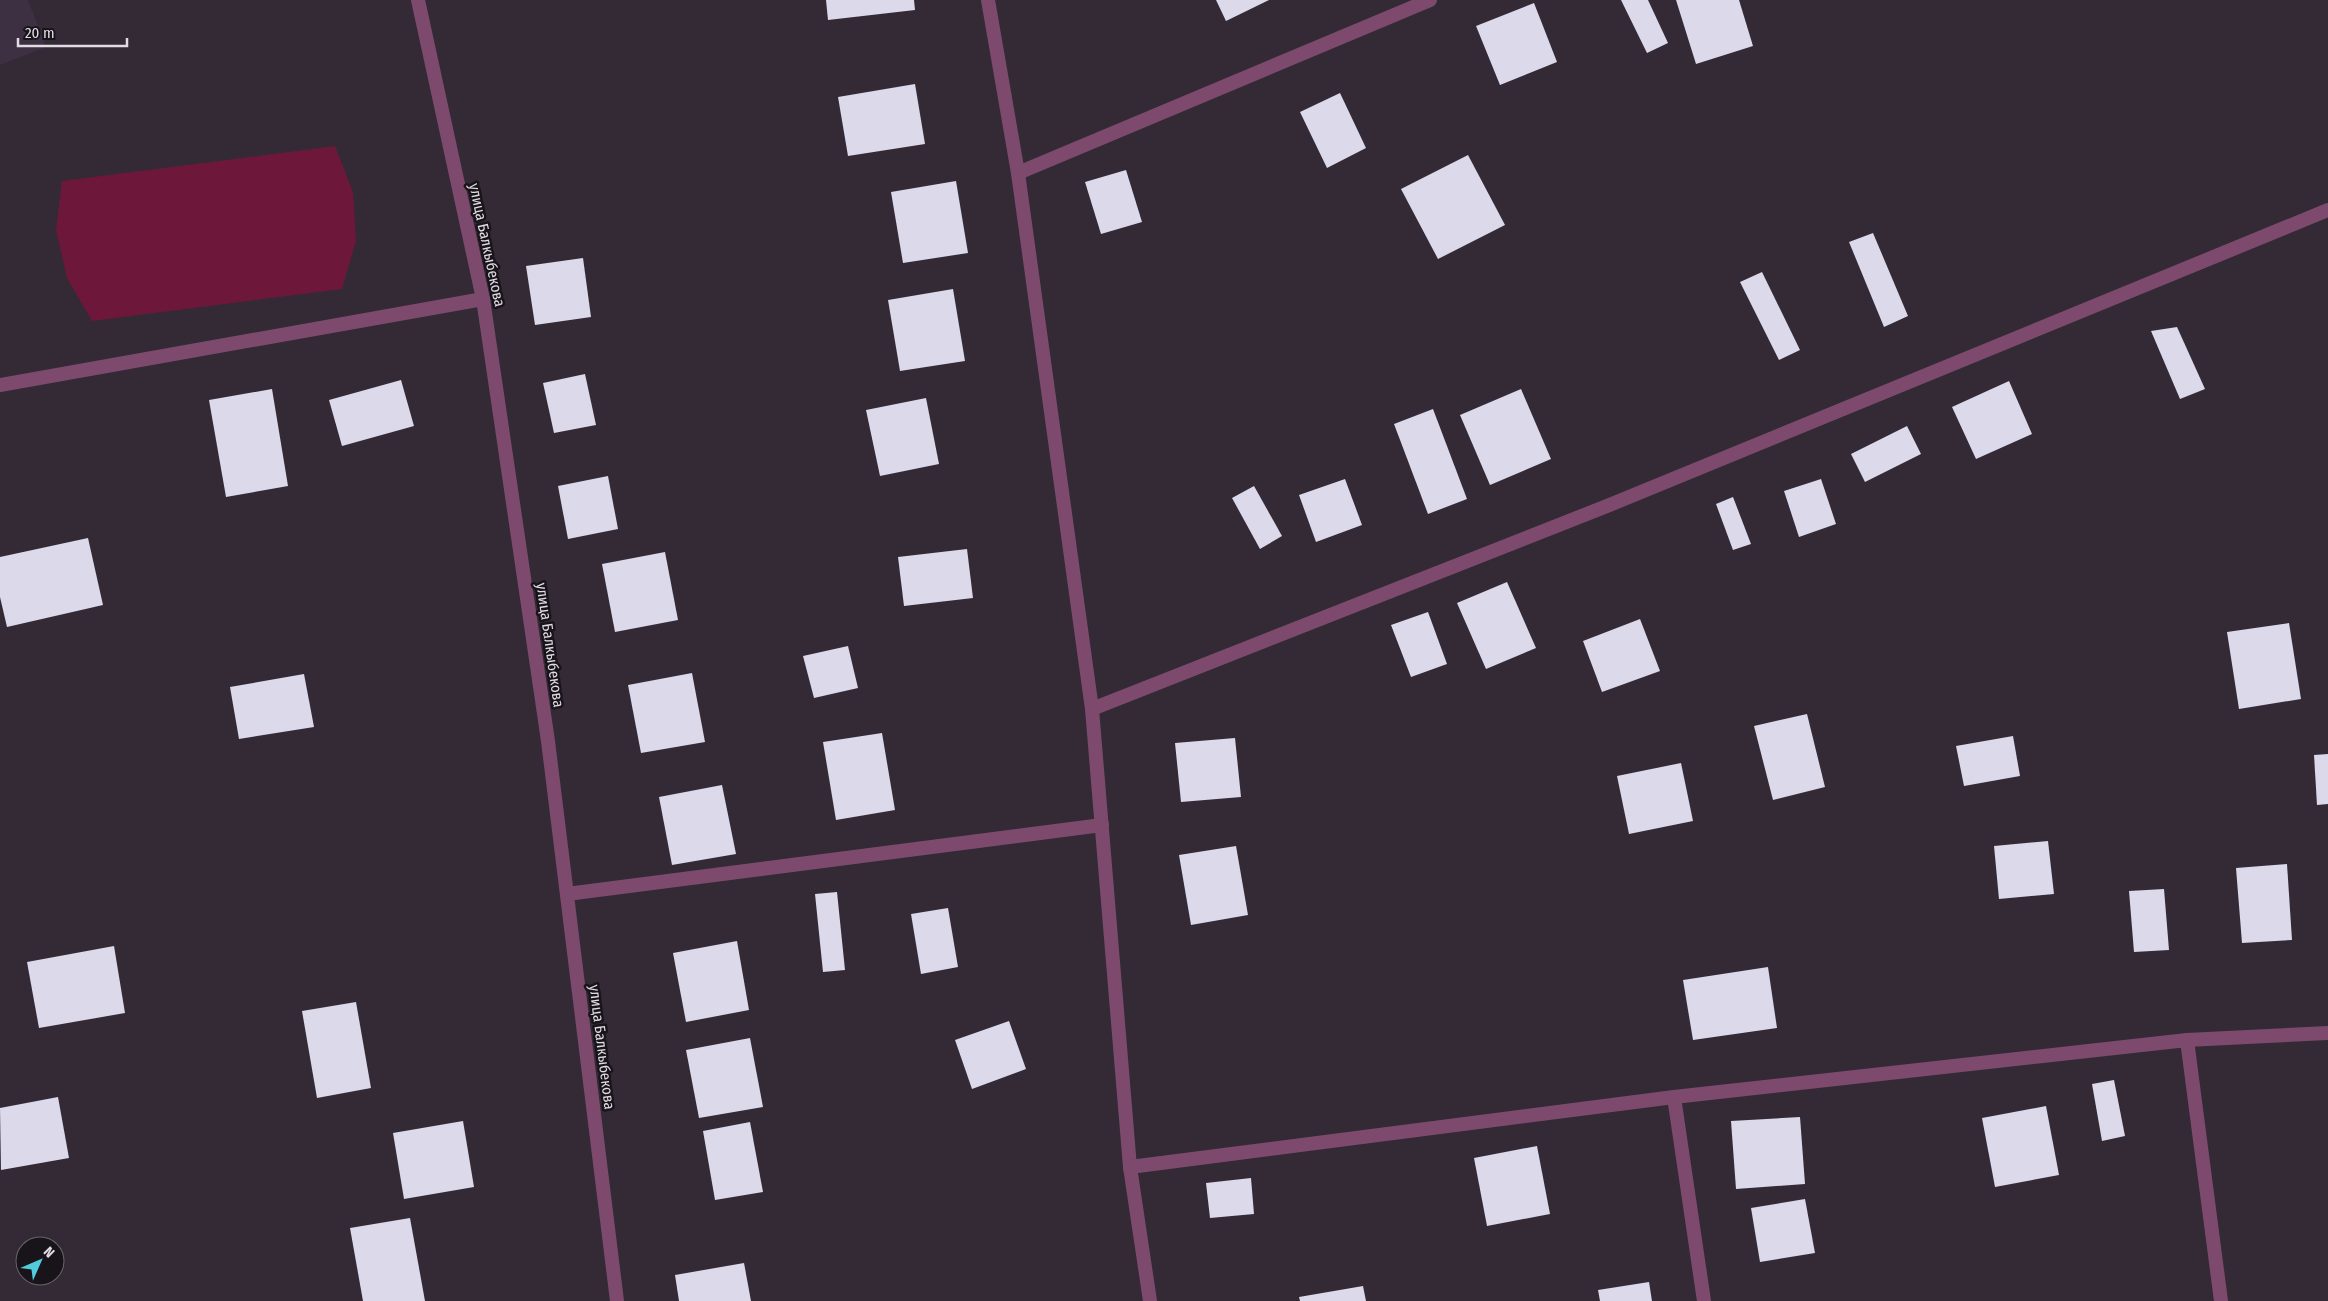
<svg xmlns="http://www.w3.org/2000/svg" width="2328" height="1301" viewBox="0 0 2328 1301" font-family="'Fira Sans Condensed',sans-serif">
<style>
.built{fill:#3d3042}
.green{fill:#6d183a}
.building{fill:#dcd9eb}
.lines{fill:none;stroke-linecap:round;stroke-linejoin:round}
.service{stroke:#7d4a6e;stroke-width:14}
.minor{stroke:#7d4a6e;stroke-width:14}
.labels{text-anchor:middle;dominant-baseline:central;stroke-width:5;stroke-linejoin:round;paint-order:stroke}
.street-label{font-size:15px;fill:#e1dce4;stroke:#18141a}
</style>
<rect width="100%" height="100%" fill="#332a36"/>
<polygon class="built" points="0,0 28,0 46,47 0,65"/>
<polygon class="green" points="335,146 353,192 356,241 342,289 92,321 67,278 56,230 62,181"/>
<g class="building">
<polygon points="826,0 914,0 915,10 828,20"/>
<polygon points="1216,0 1269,0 1226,21"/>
<polygon points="1621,0 1648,0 1668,43 1647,53"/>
<polygon points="1676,0 1739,0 1753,46 1696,64"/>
<polygon points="1534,3 1557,62 1500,85 1476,26"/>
<polygon points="915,84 925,144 848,156 838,97"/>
<polygon points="1340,93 1366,148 1327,168 1300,112"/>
<polygon points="1468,155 1505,225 1438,259 1401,189"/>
<polygon points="1126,170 1142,222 1101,234 1085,182"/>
<polygon points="956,181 968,253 903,263 891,192"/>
<polygon points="1873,233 1908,316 1884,327 1849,242"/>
<polygon points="583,258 591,317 535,325 526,266"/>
<polygon points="1762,272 1800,350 1779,360 1740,282"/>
<polygon points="953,289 965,361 900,371 888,300"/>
<polygon points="2177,327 2205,389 2180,399 2151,331"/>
<polygon points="585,374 596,425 554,433 543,383"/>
<polygon points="401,380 414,426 342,446 329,400"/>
<polygon points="2009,381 2032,434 1976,459 1952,407"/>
<polygon points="272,389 288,486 226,497 209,400"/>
<polygon points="1521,389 1551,459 1490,485 1460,415"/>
<polygon points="926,398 939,464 880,476 866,410"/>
<polygon points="1433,409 1467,499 1428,514 1394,424"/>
<polygon points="1907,426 1921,454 1865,482 1851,454"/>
<polygon points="608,476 618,529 568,539 558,486"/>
<polygon points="1345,479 1362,525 1316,542 1299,495"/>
<polygon points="1821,479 1836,524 1799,537 1784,491"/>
<polygon points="1254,486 1282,536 1260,549 1232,498"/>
<polygon points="1733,497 1751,544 1733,550 1716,504"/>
<polygon points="88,538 103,605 7,627 0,597 0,557"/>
<polygon points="967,549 973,598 904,606 898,557"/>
<polygon points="665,552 678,620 615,632 602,564"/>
<polygon points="1507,582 1536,648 1486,669 1457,603"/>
<polygon points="1428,612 1447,664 1411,677 1391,625"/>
<polygon points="1640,619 1660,671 1602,692 1583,641"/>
<polygon points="2289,623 2301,699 2239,709 2227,632"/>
<polygon points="848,646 858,688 814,698 803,656"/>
<polygon points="692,673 705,742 641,753 628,685"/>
<polygon points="304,674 314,727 239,739 230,687"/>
<polygon points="1807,714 1825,787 1773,800 1754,726"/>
<polygon points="882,733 895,810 836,820 823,742"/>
<polygon points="2013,736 2020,776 1964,786 1956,746"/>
<polygon points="1235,738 1241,797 1181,802 1175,743"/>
<polygon points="2328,754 2328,804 2317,805 2314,755"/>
<polygon points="1681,763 1693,821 1629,834 1617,776"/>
<polygon points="722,785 736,854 672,865 659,797"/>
<polygon points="2048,841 2054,894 1999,899 1994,846"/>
<polygon points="1236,846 1248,915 1191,925 1179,855"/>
<polygon points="2287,864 2292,940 2242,943 2236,868"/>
<polygon points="2164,889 2169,950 2134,952 2129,891"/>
<polygon points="837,892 845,970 823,972 815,894"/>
<polygon points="948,908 958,967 921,974 911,914"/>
<polygon points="737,941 749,1010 686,1022 673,953"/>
<polygon points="114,946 125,1013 39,1028 27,962"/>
<polygon points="1768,967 1777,1028 1693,1040 1683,980"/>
<polygon points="356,1002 371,1088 317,1098 302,1011"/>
<polygon points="1009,1021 1026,1069 972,1089 955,1040"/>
<polygon points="750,1038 763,1107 699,1118 686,1050"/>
<polygon points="2114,1080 2125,1136 2102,1141 2092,1084"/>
<polygon points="58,1097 69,1158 1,1170 0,1108"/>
<polygon points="2046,1106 2059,1175 1995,1187 1982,1118"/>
<polygon points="1800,1117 1805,1184 1736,1189 1731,1121"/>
<polygon points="463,1121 474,1187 404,1199 393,1133"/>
<polygon points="750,1122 763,1192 715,1200 703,1131"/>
<polygon points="1537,1146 1550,1214 1487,1226 1474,1158"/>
<polygon points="1251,1178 1254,1214 1210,1218 1206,1183"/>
<polygon points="1805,1199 1815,1253 1760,1262 1751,1208"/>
<polygon points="410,1218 425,1301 363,1301 350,1228"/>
<polygon points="744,1263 751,1301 679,1301 675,1275"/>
<polygon points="1649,1282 1652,1301 1600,1301 1598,1290"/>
<polygon points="1363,1286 1366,1301 1300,1301 1299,1297"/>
</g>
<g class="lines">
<polyline class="service" points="2187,1040 2328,1033"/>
<g class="minor">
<polyline points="418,0 483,299 548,741 617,1301"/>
<polyline points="988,0 1018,173 1092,709 1130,1167 1150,1301"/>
<polyline points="1018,173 1430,0"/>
<polyline points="0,385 483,299"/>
<polyline points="1092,709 1607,506 2328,210"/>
<polyline points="567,894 1102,825"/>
<polyline points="1674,1097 1704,1301"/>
<polyline points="1130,1167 1674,1097 2187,1040 2221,1301"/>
</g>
</g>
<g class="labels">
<g class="street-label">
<text transform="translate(487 245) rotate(78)">улица Балкыбекова</text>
<text transform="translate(550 645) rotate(82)">улица Балкыбекова</text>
<text transform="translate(602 1047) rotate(83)">улица Балкыбекова</text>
</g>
</g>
<g transform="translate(40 1261) rotate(45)"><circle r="24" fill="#18141a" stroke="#68646b"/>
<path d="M0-4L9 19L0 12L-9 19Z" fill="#53cbdb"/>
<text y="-8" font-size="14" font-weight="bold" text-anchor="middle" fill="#e1dce4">N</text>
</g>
<path d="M18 38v8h109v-8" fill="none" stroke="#e1dce4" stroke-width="2.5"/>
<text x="25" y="38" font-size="15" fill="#e1dce4" stroke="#18141a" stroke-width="4" paint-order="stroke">20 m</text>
</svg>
